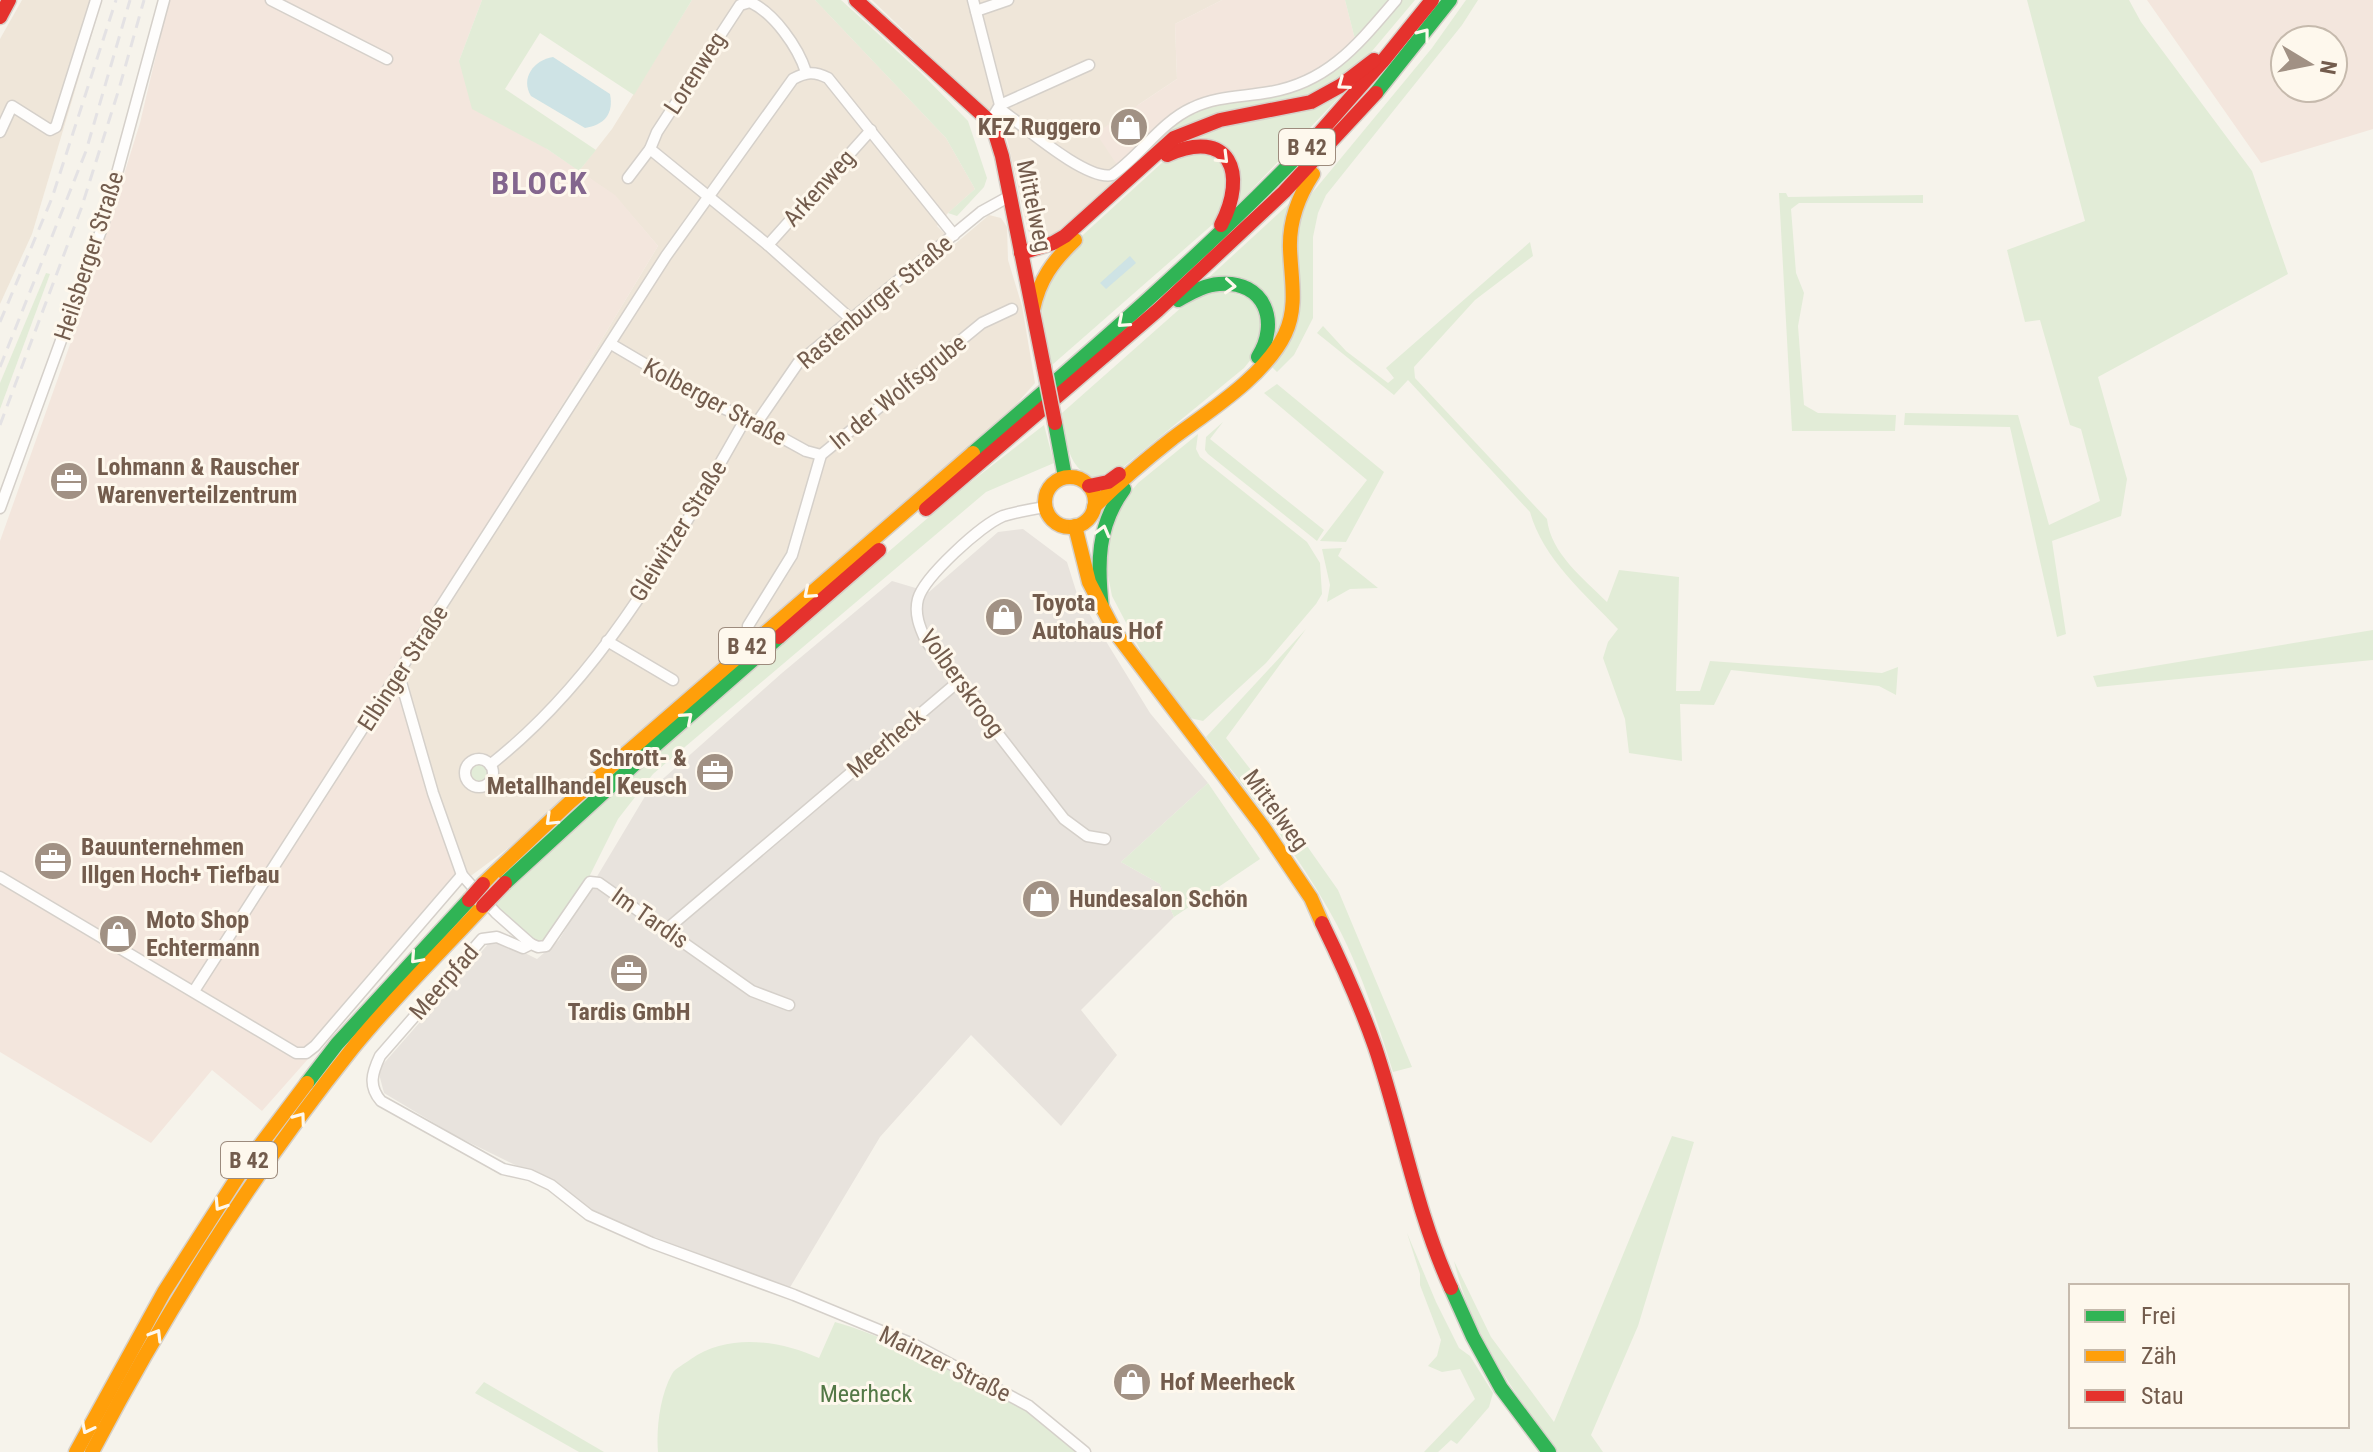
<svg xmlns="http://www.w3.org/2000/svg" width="2373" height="1452" viewBox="0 0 2373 1452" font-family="'Roboto Condensed',sans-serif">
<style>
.residential{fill:#efe6d9}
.commercial{fill:#f3e6dd;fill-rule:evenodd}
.industrial{fill:#e8e3dd}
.green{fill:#e2ecd7}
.water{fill:#cee3e5}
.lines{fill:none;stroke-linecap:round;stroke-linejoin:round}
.street-casing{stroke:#d5d0ca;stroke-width:13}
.fast-casing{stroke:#d6d0c9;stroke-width:17}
.slow-casing{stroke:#d6d0c9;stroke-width:17}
.jam-casing{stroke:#d6d0c9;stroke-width:17}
.street{stroke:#fefdfc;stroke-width:10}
.fast{stroke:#30b455;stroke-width:14}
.slow{stroke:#ff9f0a;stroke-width:14}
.jam{stroke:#e5322d;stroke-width:14}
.rail{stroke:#e4e2e4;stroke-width:3;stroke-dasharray:12 8;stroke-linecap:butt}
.jam-bridge-casing{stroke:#d6d0c9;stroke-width:17;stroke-linecap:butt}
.jam-bridge{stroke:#e5322d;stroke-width:14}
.oneway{stroke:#fef8ed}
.labels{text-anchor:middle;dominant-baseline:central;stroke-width:6;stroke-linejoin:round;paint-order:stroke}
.shield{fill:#fef8ed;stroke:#9d8b7d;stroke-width:2}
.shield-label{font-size:22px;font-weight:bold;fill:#735c4d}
.street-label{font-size:24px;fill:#735c4d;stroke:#fef8ed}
.poi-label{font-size:24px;font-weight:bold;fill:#735c4d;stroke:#fef8ed;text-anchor:start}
.park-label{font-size:24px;fill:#537846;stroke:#fef8ed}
.district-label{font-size:32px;font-weight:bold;letter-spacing:2px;fill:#83668e;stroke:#fef8ed}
</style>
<rect width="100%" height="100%" fill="#f6f3eb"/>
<g class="residential">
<polygon points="22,0 102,0 32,234 0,304 0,39"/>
<polygon points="692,0 815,0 946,138 975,189 948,213 937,226 955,244 989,215 1001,218 1007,227 1008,260 1022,306 1035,383 995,428 570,802 468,878 462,875 399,675 658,246 615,196 579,171 612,129"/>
<polygon points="872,0 1222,0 1175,24 1177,79 1138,105 1111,188 1051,236 1038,237 1028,231 1006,134 988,111"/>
</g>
<g class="commercial">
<polygon points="169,0 482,0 459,61 547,149 615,195 658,246 399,675 433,793 468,878 262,1111 212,1070 151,1143 0,1052 0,541 78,322 140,123"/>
<polygon points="1222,0 1345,0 1356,43 1303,82 1252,90 1119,168 1096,133 1177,79 1175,24"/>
<path d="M2147,0h226v129l-112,34zM2285,40h48v48h-48z"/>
</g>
<polygon class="industrial" points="1023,529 1067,562 1077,594 1150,713 1208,783 1121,862 1160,884 1174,917 1081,1010 1117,1055 1061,1126 971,1035 880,1137 789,1289 593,1213 558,1186 454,1135 384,1093 378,1070 489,943 507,944 537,959 559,940 647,793 782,673 892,581 929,592 998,532"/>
<g class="green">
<polygon points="482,0 692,0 634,95 540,33 505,89 596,150 579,171 547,149 472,109 459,61"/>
<polygon points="815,0 841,0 920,72 968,121 987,178 984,187 957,216 948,213 975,189 946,138"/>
<polygon points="1345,0 1415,0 1362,63 1310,96 1221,113 1111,188 1119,168 1180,110 1303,82 1356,43"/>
<polygon points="1466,0 1478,0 1462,25 1326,195 1318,213 1313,237 1313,318 1294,355 1277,372 1271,366 1301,218 1308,198 1432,48"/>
<polygon points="2027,0 2129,0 2141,22 2252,171 2288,274 2098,377 2127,479 2121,516 2052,541 2066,634 2057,637 2010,427 1904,425 1905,413 2018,415 2049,525 2100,501 2081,429 2070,425 2040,320 2025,322 2007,250 2085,221"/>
<polygon points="1343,93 1239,203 1240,173 1186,139"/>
<path d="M1186,151c33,6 34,4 44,37l-17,36 -161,141 -9,-40 -2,-31 20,-39 103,-94z"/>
<polygon points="1779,193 1786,193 1788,197 1923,195 1923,203 1799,203 1791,209 1796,273 1804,293 1798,326 1804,405 1818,413 1896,415 1895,431 1792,431"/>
<polygon points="1291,202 1285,314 1273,340 1272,304 1205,281"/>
<path d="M1530,242l3,14 -58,44 -61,67 1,11 132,141c4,35 37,60 60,83l12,-32 60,7 -3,114h24l10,-30 172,12 16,-6 -2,28 -17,-9 -148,-16 -17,35 -34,-1 2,57 -53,-8 -4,-34 -22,-61 5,-16 10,-13c-33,-35 -75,-70 -88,-117l-122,-132 -14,15 -77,-62 6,-7 23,25 42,32 6,-5 -8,-10z"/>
<polygon points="46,273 50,274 0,409 0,383"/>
<path d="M1227,290l28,11 9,27 -12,30 -8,10 -122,100 -30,10c-26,-13 -26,-39 -30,-65l121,-107 19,-10z"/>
<polygon points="1277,384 1384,472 1346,542 1320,541 1367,480 1264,393"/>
<polygon points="1223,422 1210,439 1324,530 1317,541 1208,454 1205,450 1206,437"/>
<polygon points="1044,425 1054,463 986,492 653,774 618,819 587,881 547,941 533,941 494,904 652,755 958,492"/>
<polygon points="1198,434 1196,449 1200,457 1307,542 1320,563 1322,594 1316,604 1266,663 1203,721 1190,718 1144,657 1112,596 1105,560 1110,528 1127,496 1138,483"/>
<polygon points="1342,548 1338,556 1378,588 1350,589 1327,602 1330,585 1322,549"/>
<path d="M1306,629l-80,109 50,64 62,88 74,177 -19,5c-16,-51 -32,-102 -57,-149 -36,-67 -84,-126 -130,-186z"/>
<polygon points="2373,630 2373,660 2097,687 2093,676"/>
<circle cx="478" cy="773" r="9"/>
<polygon points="1208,783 1260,859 1174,917 1160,884 1121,862"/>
<path d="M1672,1136l22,6 -56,184 -47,109 12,17h-45c-43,-58 -87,-119 -104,-191l37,76 63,85z"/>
<polygon points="1407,1233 1436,1302 1459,1348 1470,1356 1493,1393 1489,1407 1457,1444 1451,1440 1438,1452 1424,1452 1475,1399 1460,1369 1442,1372 1428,1366 1437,1356 1441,1340 1420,1285 1420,1274"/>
<path d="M835,1322c49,13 220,88 241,130h-418c-2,-23 2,-57 14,-78 3,-6 13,-10 19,-15 37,-26 88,-19 128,-1z"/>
<polygon points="484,1382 604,1452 579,1452 475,1393"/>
</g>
<g class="water">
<path d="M553,57l57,37c4,20 -6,31 -25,34l-54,-32c-11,-18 3,-36 22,-39z"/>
<polygon points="1130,256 1136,263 1106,289 1100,283"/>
</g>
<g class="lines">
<g class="street-casing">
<g id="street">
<polyline points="271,0 387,59"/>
<polyline points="973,0 1000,105 989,123"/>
<polyline points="976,11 1008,0"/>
<polyline points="1000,105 1089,65"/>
<path d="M1000,109c23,16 86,72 112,66 28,-19 49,-53 80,-67 25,-12 51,-11 78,-16 59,-10 89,-49 126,-92"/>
<polyline points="0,132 12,106 50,130 56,127 96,0"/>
<polyline points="650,149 768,245 852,320"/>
<path d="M628,178l22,-29 7,-17 83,-127 10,-3c24,11 48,45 56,70"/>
<polyline points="768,245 871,130"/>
<polyline points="611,344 713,404 746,418 806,451 821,455"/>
<polyline points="756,424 798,363 981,212 1010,196"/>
<path d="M1046,507c-14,2 -30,5 -43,9 -22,9 -79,61 -85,83 -4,15 2,29 8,42l138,178 23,17 18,3"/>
<polyline points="0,508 103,225 164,0"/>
<polyline points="748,626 792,555 821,455 982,323 1012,309"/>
<polyline points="607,641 673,680"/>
<polyline points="399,675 433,793 462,875 496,913 531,944"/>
<circle cx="479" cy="773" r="14"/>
<path d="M490,765c115,-90 185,-223 256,-347"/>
<polyline points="0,877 296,1053 306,1053 315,1046 462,875"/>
<polyline points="667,929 959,681"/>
<path d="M194,991l472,-735 127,-177c13,-7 21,-8 35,-1l126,157"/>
<path d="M789,1005l-37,-14 -153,-108 -9,-1 -44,64 -8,1 -7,-3 -8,4 -26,-11 -15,2 -102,117c-8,17 -12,30 1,45l122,68 27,6 21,10 38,30 63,28 142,52 119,49 116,62 56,46"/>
</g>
</g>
<g class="fast-casing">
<g id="fast">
<polyline points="1376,93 1450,0"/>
<path d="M1178,300c13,-7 26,-15 41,-16 46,-4 61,38 39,73"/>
<polyline points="1055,423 1065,477"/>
<path d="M973,453c118,-102 235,-203 343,-316"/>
<path d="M1102,608c-5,-44 -5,-82 22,-119"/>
<polyline points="505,883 650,750 779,637"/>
<polyline points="307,1083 337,1044 469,900"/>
<polyline points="1451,1288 1473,1337 1501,1388 1549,1452"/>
</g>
</g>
<g class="slow-casing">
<g id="slow">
<path d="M1033,310c6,-30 20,-49 42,-70"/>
<circle cx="1070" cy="502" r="25"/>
<path d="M1094,507c25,-25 51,-47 79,-69 36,-27 92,-62 112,-104 13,-27 6,-56 5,-85 -1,-27 8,-52 23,-75"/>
<polyline points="1075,526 1089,582 1115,632 1263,827 1311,898 1322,923"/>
<polyline points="483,884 570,802 973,453"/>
<polyline points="76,1452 164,1292 246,1164 307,1083"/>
<path d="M92,1452c74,-141 160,-278 260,-403 40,-50 88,-96 131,-143"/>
</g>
</g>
<g class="jam-casing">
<g id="jam">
<polyline points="856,0 987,119 994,130 1002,156 1044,367"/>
<polyline points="0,17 9,0"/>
<polyline points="1316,137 1382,62 1432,0"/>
<path d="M1167,155c63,-28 81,18 54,70"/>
<polyline points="1021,253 1053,243 1065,236 1174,138 1220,120 1311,102 1340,86 1374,60"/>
<polyline points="1089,486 1108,482 1119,474"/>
<polyline points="926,509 1158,310 1284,192 1376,93"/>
<polyline points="779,637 879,550"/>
<path d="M1322,923c20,41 38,81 53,124 27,80 41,165 76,241"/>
</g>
</g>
<use href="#street" class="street"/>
<use href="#fast" class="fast"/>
<use href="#slow" class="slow"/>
<use href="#jam" class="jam"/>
<g class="rail">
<polyline points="0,322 52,198 116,0"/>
<polyline points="0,367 86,151 130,0"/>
<polyline points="0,425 81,209 119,89 144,0"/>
</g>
<g class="jam-bridge-casing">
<g id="jam-bridge">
<polyline points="1044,367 1055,423"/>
<polyline points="469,900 483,884"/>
<polyline points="483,906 505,883"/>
</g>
</g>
<use href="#jam-bridge" class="jam-bridge"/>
</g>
<defs><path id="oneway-chevron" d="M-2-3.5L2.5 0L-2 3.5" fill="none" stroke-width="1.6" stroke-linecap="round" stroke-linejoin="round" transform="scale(2)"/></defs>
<g class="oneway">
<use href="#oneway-chevron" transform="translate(1424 34) rotate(-52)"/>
<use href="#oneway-chevron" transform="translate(1343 84) rotate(144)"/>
<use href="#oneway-chevron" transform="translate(1223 158) rotate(45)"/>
<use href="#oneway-chevron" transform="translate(1230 286) rotate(4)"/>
<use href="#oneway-chevron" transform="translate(1123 322) rotate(139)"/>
<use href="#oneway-chevron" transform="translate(1103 531) rotate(-75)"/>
<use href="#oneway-chevron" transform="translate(809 593) rotate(139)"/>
<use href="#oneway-chevron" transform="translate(687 718) rotate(-41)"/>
<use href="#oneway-chevron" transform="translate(551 820) rotate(136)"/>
<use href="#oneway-chevron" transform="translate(416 958) rotate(132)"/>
<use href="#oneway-chevron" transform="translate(300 1118) rotate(-54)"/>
<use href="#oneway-chevron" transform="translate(220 1205) rotate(123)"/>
<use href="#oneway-chevron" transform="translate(156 1335) rotate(-59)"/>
<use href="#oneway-chevron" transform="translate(87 1428) rotate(117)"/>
</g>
<defs>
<g id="shop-disc" transform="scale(2)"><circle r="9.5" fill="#a19184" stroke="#fef8ed"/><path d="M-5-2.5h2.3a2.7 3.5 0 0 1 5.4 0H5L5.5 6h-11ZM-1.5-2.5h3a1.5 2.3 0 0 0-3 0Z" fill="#fff"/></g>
<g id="office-disc" transform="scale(2)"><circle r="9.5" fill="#a19184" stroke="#fef8ed"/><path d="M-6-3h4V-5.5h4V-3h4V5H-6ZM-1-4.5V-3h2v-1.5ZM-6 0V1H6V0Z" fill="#fff"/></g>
</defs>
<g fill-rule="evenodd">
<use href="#shop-disc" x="1129" y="127"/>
<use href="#office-disc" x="69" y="481"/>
<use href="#shop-disc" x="1004" y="617"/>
<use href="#office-disc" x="715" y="772"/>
<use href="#office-disc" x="53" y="861"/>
<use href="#shop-disc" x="1041" y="899"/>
<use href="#shop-disc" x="118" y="934"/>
<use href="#office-disc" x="629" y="973"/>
<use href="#shop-disc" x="1132" y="1382"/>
</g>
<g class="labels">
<g class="shield">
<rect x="1279" y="129" width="56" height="36" rx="6"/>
<rect x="719" y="628" width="56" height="36" rx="6"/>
<rect x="221" y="1142" width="56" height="36" rx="6"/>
</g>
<g class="shield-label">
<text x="1307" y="147">B 42</text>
<text x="747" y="646">B 42</text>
<text x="249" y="1160">B 42</text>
</g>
<g class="street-label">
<text transform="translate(695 73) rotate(-57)">Lorenweg</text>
<text transform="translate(819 188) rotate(-48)">Arkenweg</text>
<text transform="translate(1034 206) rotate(78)">Mittelweg</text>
<text transform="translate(89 256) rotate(-72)">Heilsberger Straße</text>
<text transform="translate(875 302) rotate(-40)">Rastenburger Straße</text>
<text transform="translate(898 392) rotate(-39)">In der Wolfsgrube</text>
<text transform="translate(715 402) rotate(28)">Kolberger Straße</text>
<text transform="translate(678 531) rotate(-58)">Gleiwitzer Straße</text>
<text transform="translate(403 668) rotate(-57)">Elbinger Straße</text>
<text transform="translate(962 683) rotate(54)">Volberskroog</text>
<text transform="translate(886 743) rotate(-40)">Meerheck</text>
<text transform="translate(1276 810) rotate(54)">Mittelweg</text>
<text transform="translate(650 918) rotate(35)">Im Tardis</text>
<text transform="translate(444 982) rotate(-49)">Meerpfad</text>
<text transform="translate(945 1364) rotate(26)">Mainzer Straße</text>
</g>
<g class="poi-label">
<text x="1101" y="127" text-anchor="end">KFZ Ruggero</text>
<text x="97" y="467">Lohmann &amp; Rauscher<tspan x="97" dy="28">Warenverteilzentrum</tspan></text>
<text x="1032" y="603">Toyota<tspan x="1032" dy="28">Autohaus Hof</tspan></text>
<text x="687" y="758" text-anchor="end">Schrott- &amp;<tspan x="687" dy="28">Metallhandel Keusch</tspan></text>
<text x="81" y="847">Bauunternehmen<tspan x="81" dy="28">Illgen Hoch+ Tiefbau</tspan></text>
<text x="1069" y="899">Hundesalon Schön</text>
<text x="146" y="920">Moto Shop<tspan x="146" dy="28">Echtermann</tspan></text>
<text x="629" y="1012" text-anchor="middle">Tardis GmbH</text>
<text x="1160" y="1382">Hof Meerheck</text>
</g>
<g class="park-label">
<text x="866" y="1394">Meerheck</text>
</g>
<g class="district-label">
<text x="540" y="183">BLOCK</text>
</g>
</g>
<rect x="2069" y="1284" width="280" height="144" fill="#fef8ed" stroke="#c6baad" stroke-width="2"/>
<rect x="2085" y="1310" width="40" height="12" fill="#30b455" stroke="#c6baad" stroke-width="2"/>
<text x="2141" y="1324" font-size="24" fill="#735c4d">Frei</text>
<rect x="2085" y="1350" width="40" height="12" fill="#ff9f0a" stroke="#c6baad" stroke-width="2"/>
<text x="2141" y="1364" font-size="24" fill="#735c4d">Zäh</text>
<rect x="2085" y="1390" width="40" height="12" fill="#e5322d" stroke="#c6baad" stroke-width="2"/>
<text x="2141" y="1404" font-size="24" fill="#735c4d">Stau</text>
<g transform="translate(2309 64) rotate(100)"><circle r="38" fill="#fef8ed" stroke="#c6baad" stroke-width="2"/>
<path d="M0-6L14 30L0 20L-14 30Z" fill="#a19184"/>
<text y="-12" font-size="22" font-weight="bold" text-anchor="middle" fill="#735c4d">N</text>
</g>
</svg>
